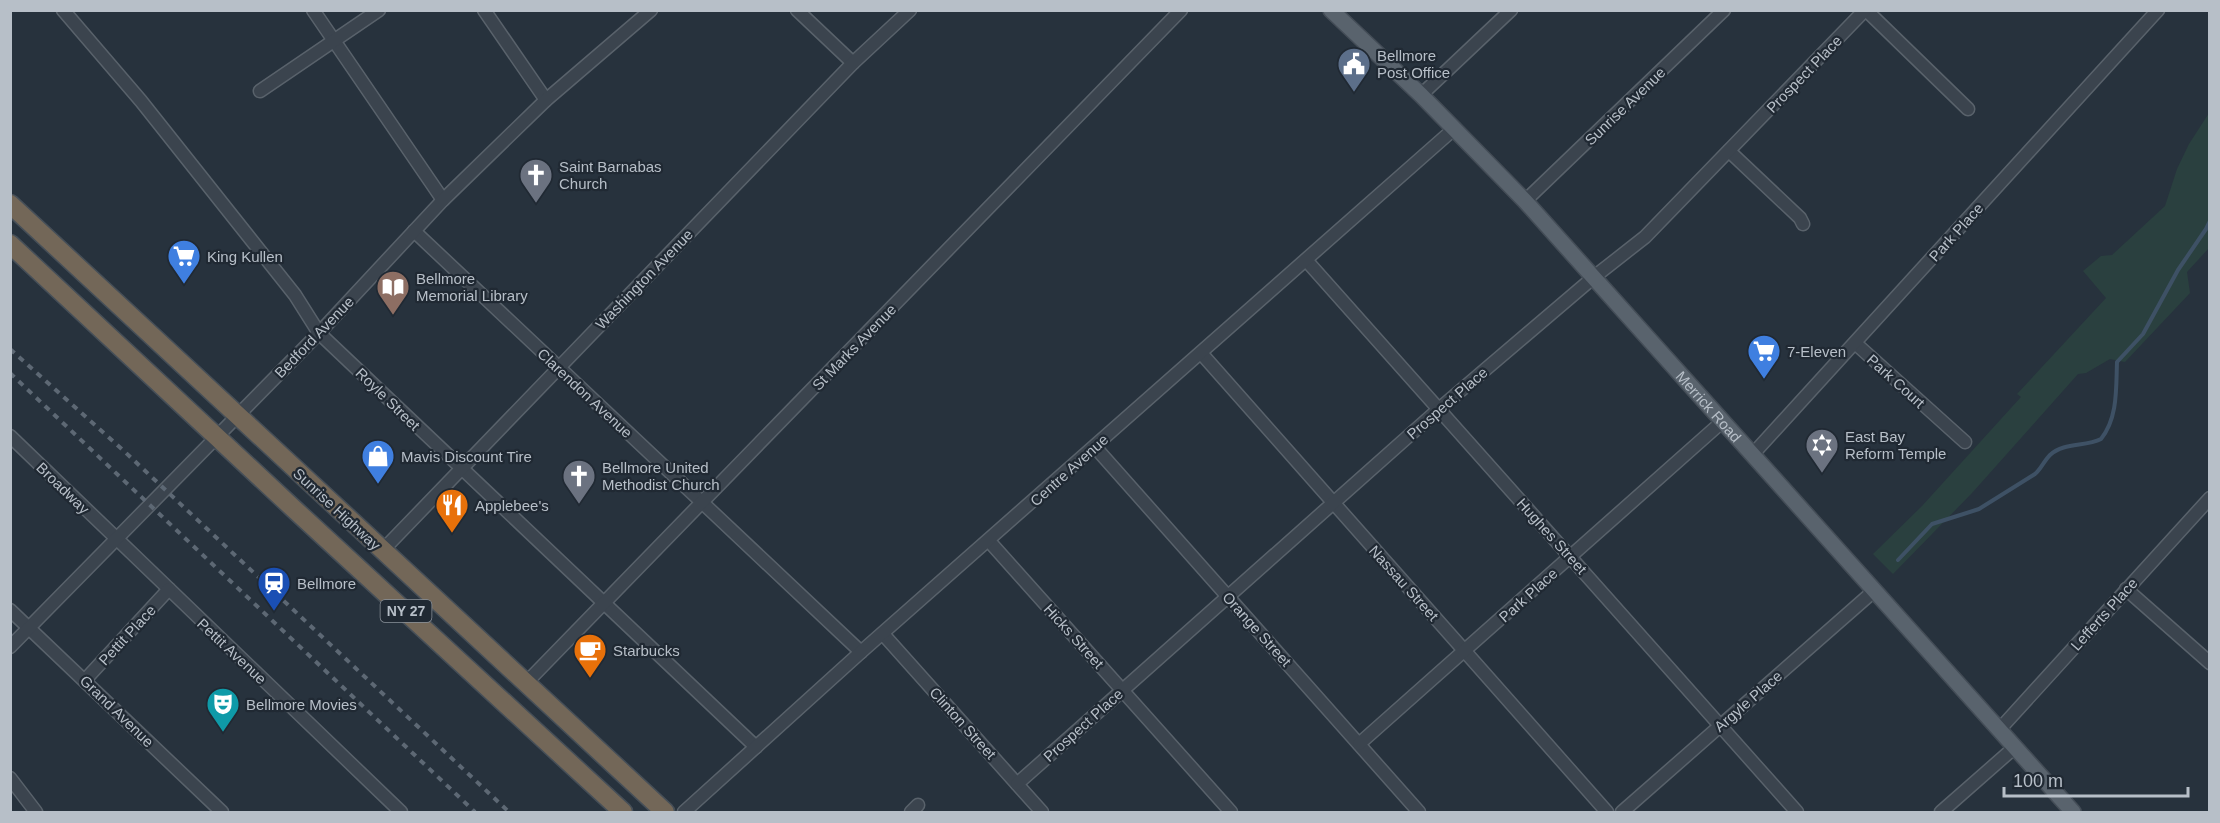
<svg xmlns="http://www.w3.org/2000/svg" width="2220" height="823" viewBox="0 0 2220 823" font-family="Helvetica,sans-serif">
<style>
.green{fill:#2a403f}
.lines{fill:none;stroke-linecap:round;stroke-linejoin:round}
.stream{stroke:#3e5165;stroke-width:4}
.minor-casing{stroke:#59626b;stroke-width:15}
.major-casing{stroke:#444d57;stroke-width:18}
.highway-casing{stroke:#464f58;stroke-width:21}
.minor{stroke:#3b444e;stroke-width:12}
.major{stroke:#59636d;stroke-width:15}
.highway{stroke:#736758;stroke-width:18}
.rail{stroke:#5d6874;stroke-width:4;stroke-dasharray:6 6;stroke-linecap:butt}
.labels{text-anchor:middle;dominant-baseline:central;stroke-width:4.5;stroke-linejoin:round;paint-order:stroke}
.shield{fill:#202933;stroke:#8a929b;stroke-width:1.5}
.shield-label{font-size:14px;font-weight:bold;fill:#b7bfc8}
.poi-label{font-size:15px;fill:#b7bfc8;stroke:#202933;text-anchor:start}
.street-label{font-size:15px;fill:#b7bfc8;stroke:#202933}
</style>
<rect width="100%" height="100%" fill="#27323d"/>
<polygon class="green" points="2209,113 2209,248 2187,272 2190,293 2125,362 2110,359 2086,373 2078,374 1972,493 1893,574 1873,554 1922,506 2021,397 2017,394 2106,298 2083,271 2101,256 2112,255 2165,206 2177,169 2189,144"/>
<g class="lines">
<path class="stream" d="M1898,560l34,-36 47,-15 56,-35c6,-5 9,-13 15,-19 14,-13 35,-8 51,-16 17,-21 15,-51 16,-77l26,-28 35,-64 28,-41 4,-8"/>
<g class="minor-casing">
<g id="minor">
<polyline points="63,10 141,101 295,295 319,333 756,747"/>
<polyline points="313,10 443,200"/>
<polyline points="484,10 546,100"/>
<polyline points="797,10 853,63"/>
<polyline points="1866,10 1968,109"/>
<polyline points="260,91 379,10"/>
<polyline points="1421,95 1511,10"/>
<polyline points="1729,151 1800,218 1803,224"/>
<polyline points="1525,201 1724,10"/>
<polyline points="414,231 861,652"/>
<polyline points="1306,260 1797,812"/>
<polyline points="1855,343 1965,442"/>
<polyline points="1201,353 1607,812"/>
<polyline points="10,436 401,812"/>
<polyline points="1095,447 1419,812"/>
<polyline points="1753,454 2158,10"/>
<polyline points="989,541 1231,812"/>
<polyline points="382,551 853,63 910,10"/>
<polyline points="2126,589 2210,663"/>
<polyline points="10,610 222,812"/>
<polyline points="883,634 1042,812"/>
<polyline points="10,647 319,333 443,200 546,100 651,10"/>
<polyline points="85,680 169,589"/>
<polyline points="526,683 1181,10"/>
<polyline points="1999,730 2210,498"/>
<polyline points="1359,744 1723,421"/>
<polyline points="10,778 36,812"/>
<polyline points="1017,784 1439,409 1594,277 1645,237 1865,10"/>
<polyline points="684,812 861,652 1455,128"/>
<polyline points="911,812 918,805"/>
<polyline points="1622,812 1875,590"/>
<polyline points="1941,812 2015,747"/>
</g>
</g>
<g class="major-casing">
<g id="major">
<path id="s1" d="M1331,10l90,85 104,106 548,611"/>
</g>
</g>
<g class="highway-casing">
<g id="highway">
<polyline points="10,204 665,812"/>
<polyline points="10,244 294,509 623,812"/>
</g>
</g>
<use href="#minor" class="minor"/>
<use href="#major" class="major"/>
<use href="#highway" class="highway"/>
<g class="rail">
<polyline points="10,349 125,452 509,812"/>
<polyline points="10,373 475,812"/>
</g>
</g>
<defs>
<g id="civic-pin" transform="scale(1.725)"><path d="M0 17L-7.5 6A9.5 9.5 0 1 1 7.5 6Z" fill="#5c6f8a" stroke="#202933"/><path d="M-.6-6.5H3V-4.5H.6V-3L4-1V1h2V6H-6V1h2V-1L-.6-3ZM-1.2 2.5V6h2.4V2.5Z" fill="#fff"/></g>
<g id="church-pin" transform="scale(1.725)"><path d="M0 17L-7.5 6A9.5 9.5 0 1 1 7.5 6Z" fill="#6b7280" stroke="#202933"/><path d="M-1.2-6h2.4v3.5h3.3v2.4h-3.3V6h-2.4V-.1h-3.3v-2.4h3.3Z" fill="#fff"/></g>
<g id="supermarket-pin" transform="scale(1.725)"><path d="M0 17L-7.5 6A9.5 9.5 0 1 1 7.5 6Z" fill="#3f7fe0" stroke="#202933"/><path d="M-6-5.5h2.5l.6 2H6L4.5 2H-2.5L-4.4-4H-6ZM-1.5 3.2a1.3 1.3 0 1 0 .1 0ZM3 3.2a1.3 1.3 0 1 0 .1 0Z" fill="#fff"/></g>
<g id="library-pin" transform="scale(1.725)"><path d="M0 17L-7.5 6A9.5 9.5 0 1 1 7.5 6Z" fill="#8d6e63" stroke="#202933"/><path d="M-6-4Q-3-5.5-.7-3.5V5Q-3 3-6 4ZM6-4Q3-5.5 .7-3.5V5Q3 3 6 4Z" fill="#fff"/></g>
<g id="synagogue-pin" transform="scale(1.725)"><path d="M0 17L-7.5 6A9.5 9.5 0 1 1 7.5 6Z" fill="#6b7280" stroke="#202933"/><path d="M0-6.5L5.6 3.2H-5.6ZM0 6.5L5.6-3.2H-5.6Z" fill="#fff"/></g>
<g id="shop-pin" transform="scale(1.725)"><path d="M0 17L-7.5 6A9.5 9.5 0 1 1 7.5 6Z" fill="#3f7fe0" stroke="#202933"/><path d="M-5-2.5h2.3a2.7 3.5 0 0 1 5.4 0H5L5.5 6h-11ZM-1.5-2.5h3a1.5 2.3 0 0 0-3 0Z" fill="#fff"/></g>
<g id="restaurant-pin" transform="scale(1.725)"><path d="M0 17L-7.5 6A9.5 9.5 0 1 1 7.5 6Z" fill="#e8710a" stroke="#202933"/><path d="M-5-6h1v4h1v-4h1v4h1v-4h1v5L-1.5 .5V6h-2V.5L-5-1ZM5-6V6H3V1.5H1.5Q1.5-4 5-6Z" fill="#fff"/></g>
<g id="station-pin" transform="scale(1.725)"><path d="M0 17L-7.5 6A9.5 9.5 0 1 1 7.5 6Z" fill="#1a4fb4" stroke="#202933"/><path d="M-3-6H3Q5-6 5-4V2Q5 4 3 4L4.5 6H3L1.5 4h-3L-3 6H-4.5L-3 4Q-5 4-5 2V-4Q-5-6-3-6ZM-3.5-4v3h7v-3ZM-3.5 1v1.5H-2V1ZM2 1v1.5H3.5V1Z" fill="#fff"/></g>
<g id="cafe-pin" transform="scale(1.725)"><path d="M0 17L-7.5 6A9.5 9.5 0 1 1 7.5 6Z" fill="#e8710a" stroke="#202933"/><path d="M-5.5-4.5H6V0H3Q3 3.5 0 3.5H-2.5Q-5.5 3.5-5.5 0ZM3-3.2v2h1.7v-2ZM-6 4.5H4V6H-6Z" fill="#fff"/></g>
<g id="theatre-pin" transform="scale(1.725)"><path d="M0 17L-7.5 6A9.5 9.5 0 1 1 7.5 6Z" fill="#0f9aa8" stroke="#202933"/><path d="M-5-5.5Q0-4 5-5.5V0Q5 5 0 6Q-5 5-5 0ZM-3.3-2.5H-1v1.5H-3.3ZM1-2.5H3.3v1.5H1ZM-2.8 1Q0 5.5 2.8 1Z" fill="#fff"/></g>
</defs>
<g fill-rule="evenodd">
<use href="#civic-pin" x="1354" y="64"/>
<use href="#church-pin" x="536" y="175"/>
<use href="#supermarket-pin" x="184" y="256"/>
<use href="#library-pin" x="393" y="287"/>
<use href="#supermarket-pin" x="1764" y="351"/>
<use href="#synagogue-pin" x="1822" y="445"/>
<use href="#shop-pin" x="378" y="456"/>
<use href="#church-pin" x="579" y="476"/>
<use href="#restaurant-pin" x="452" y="505"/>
<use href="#station-pin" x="274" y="583"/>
<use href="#cafe-pin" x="590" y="650"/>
<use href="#theatre-pin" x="223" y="704"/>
</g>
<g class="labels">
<rect class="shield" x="380.5" y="600" width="51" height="22" rx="4.5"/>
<g class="shield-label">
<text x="406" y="611">NY 27</text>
</g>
<g class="poi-label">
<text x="1377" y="55">Bellmore<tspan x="1377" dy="17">Post Office</tspan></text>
<text x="559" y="166">Saint Barnabas<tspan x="559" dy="17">Church</tspan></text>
<text x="207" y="256">King Kullen</text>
<text x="416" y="278">Bellmore<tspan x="416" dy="17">Memorial Library</tspan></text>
<text x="1787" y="351">7-Eleven</text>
<text x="1845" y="436">East Bay<tspan x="1845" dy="17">Reform Temple</tspan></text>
<text x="401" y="456">Mavis Discount Tire</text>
<text x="602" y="467">Bellmore United<tspan x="602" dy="17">Methodist Church</tspan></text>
<text x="475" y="505">Applebee's</text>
<text x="297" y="583">Bellmore</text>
<text x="613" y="650">Starbucks</text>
<text x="246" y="704">Bellmore Movies</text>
</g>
<g class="street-label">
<text transform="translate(1804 74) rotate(-46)">Prospect Place</text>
<text transform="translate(1625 106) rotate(-44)">Sunrise Avenue</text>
<text transform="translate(1956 232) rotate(-48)">Park Place</text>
<text transform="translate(644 279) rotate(-46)">Washington Avenue</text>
<text transform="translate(314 337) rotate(-46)">Bedford Avenue</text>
<text transform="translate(854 347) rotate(-46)">St Marks Avenue</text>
<text transform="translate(1896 381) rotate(42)">Park Court</text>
<text transform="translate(585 393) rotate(43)">Clarendon Avenue</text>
<text transform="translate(388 399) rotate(44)">Royle Street</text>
<text transform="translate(1447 403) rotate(-41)">Prospect Place</text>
<text stroke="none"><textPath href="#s1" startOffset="548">Merrick Road</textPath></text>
<text transform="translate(1069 470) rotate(-42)">Centre Avenue</text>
<text transform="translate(63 488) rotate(44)">Broadway</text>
<text transform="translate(337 509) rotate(43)">Sunrise Highway</text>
<text transform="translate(1552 536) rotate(48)">Hughes Street</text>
<text transform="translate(1404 583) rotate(48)">Nassau Street</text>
<text transform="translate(1528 595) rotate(-42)">Park Place</text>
<text transform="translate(2104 614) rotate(-48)">Lefferts Place</text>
<text transform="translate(1257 629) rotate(48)">Orange Street</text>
<text transform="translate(127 635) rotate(-47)">Pettit Place</text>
<text transform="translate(1074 636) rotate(48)">Hicks Street</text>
<text transform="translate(232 651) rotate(43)">Pettit Avenue</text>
<text transform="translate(1748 701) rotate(-41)">Argyle Place</text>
<text transform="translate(117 711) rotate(44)">Grand Avenue</text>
<text transform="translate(963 723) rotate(48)">Clinton Street</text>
<text transform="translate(1083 725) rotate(-42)">Prospect Place</text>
</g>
</g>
<rect width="2220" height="823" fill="none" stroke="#b7bfc8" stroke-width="24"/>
<path d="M2004 787v9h184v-9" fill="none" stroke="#b7bfc8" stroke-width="3"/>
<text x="2013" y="787" font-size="18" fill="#b7bfc8" stroke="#202933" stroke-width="4.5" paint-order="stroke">100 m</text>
</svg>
